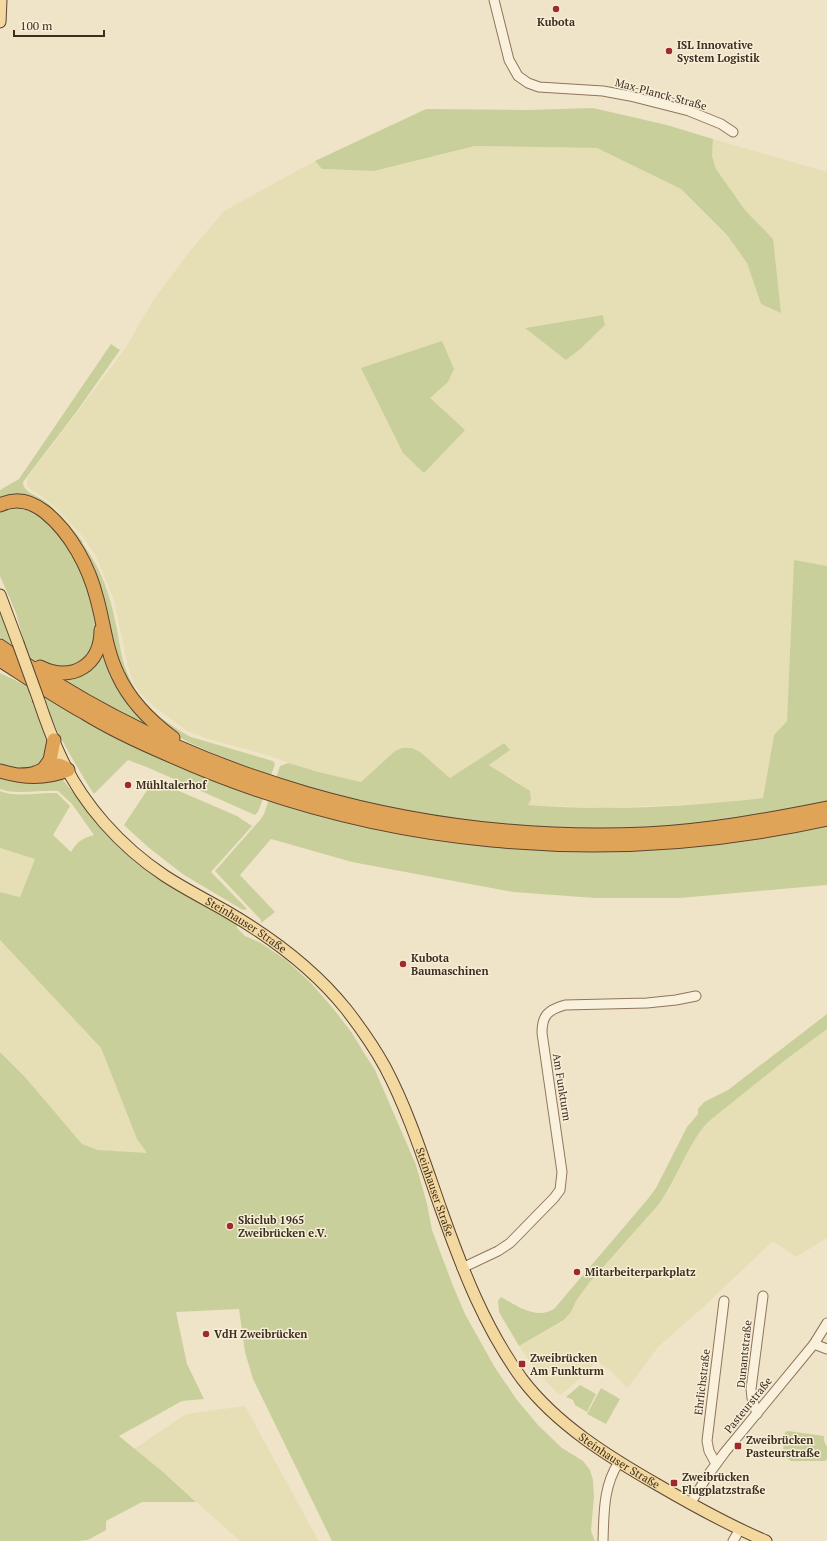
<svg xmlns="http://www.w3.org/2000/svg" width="827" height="1541" viewBox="0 0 827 1541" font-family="'PT Serif',serif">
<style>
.farmland{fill:#e6deb5;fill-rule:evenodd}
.green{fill:#c9cf9b}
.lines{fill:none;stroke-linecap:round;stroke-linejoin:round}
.minor-casing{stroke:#8d765c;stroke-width:11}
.major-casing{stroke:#5b4430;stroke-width:13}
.highway-casing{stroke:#5b4430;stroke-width:15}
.minor{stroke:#faf1dc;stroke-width:9}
.major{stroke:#f3d9a0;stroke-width:11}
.highway{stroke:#e0a458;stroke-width:13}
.major-bridge-casing{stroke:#5b4430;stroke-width:13;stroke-linecap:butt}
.major-bridge{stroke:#f3d9a0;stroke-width:11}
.poi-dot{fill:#9e2a2b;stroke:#f7eed8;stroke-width:1.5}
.labels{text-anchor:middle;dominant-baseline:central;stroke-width:3;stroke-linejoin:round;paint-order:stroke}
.poi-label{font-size:11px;font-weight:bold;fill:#3d2e20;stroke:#f7eed8;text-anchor:start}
.street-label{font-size:11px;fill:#3d2e20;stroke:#f7eed8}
</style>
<rect width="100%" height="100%" fill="#f0e4c8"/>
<g class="farmland">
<path d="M713,139l114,33v394l-33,-5 -7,160 -13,14 -11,63 -49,5 -107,5 -80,-3 4,-5 -12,-17 -31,-19 22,-14 -6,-7 -54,35 -11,-9 -37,-21 -7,3 -34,31 -64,-16 -27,-10 -65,-18 -19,-8 -34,-25 -12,-12 -7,-11 -5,-15 -14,-67 -18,-44 -14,-20 -24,-26 -14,-12 -17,-11v-5l1,-5 97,-128 29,-50 36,-48 34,-40 91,-50 7,8 52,2 101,-25 122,2 84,41 46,46 20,28 14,41 12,-65 -28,-29 -29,-41 -4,-13zM603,315l2,10 -13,12 -67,-9zM454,370l-6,12 -18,16z"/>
<polygon points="0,848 35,859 20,897 0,892"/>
<polygon points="0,940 101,1048 137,1139 148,1154 98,1150 82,1144 25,1077 0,1052"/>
<polygon points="827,1029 827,1238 796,1257 773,1241 699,1311 658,1347 636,1377 627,1388 612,1372 600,1363 594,1363 589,1371 561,1395 557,1393 535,1369 519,1346 564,1321 571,1312 576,1301 589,1283 659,1204 668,1192 692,1142 708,1122 784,1061"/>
<polygon points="245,1406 318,1540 318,1541 240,1541 163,1472 134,1449 186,1414"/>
</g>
<g class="green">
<polygon points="593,108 667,125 713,139 712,156 716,169 745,210 773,239 781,313 761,304 747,263 727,235 681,189 597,148 475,146 374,171 322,169 315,161 426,109 527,110"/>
<polygon points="603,315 605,325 580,349 566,360 525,328"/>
<polygon points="442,341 454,369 448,382 430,398 465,430 424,473 403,453 361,368"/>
<path d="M111,344l9,6 -43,61 -54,71c0,10 13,13 20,18 16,11 28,27 40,42l-1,1c21,28 28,52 35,86 3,17 5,35 13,50 12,26 36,45 61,58l82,24 2,3 -4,11 -59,-22 -26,-12 -23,-14 -43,-52 -19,-75 -44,-81 -57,-19v-10l19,-11z"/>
<polygon points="24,505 49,521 78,561 98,621 97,647 78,668 42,665 0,637 0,606 12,635 9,636 9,638 26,649 16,613 0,576 0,510"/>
<path d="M794,560l33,6v319l-147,13h-85l-82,-6 -161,-30 -81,-23 -31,36 35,37 -14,11v-3l-46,-49 45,-51 4,-6 16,-48 8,-3 31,9 42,10 34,-31 7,-3h10l8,4 30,26 54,-35 6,7 -21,15 41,26 1,9 -3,5c78,6 157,2 235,-7l11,-63 13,-14z"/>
<polygon points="102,645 150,727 130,717 62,679"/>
<path d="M0,673c35,15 67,39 101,57 52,27 107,48 162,69l-5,13 -3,3 -106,-47 -21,-8 -34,34c-9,-13 -48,-78 -46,-89l-19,-11 4,10 3,1 13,43 -2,10 -16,13 -31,-5z"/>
<path d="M0,776l63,4 44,54 29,27 101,61 -1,2 2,2 -2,1 9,9 16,7 25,17 24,22 22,25 20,26 12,20 11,17 41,95 11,39 5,26 21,56 12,28 29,52 23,34 21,25 24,23 21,13 7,9 3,10 1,17 -3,34 4,10h-263l-79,-162 -8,-27 -6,-43 -63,3 11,52 17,35 -22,2 -63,35 44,36 33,30h-54l-36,19v9l-18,10 -9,1h-79v-489l25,25 57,67 16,6 49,3 -10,-14 -36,-91 -101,-108v-48l20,5 15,-38 -35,-11v-57c18,7 38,1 57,2l13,13 -17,29 18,17c7,-11 10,-13 23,-17l-22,-31 -14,-13c-17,-1 -43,4 -58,-2z"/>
<polygon points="158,782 237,816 252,826 211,872 247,909 243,910 184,875 148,847 124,825 152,783"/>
<path d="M827,1014v15l-43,32 -76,61c-22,24 -30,56 -49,82l-70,79 -13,18 -5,11 -7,8 -45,26 -20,-34 -1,-11 3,-4c16,9 36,23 53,12l93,-109 9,-12 31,-61 11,-13v-5l6,-7 24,-12z"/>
<polygon points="580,1385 596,1394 587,1412 575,1405 573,1400 566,1397"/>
<polygon points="601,1388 620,1399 606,1424 587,1414"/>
<polygon points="788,1431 824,1436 824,1441 827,1447 827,1459 825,1461 791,1461 785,1457 783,1451 785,1432"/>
</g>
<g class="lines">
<g class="minor-casing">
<g id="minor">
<polyline points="494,0 509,60 518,76 528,83 539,87 603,91 630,96 689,111 721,124 733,132"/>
<path d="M462,1268l36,-17 12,-8 44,-45 6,-8 2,-18 -20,-139c0,-18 6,-23 23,-28l82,-2 29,-3 20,-4"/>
<polyline points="814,1344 827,1349"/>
<polyline points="757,1414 752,1398 751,1389 763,1296"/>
<polyline points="716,1464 709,1451 707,1441 724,1301"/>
<polyline points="690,1504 708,1475 725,1452 814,1344 827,1323"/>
<path d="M603,1541c1,-27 0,-55 16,-79"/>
<polyline points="733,1541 740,1529"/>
</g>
</g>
<g class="major-casing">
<g id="major">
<polyline points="0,22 1,0"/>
<polyline points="0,595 18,643"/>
<path id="s1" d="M39,701c6,18 13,37 21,54 22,49 61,92 105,121 20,13 40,23 61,35 45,26 87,57 120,98 14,18 28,38 39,58 24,45 40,97 57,145 21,59 43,116 80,167 35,46 87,78 136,106 36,21 70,40 108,56"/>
</g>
</g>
<g class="highway-casing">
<g id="highway">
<path d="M0,505c16,-8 31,-4 45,7 26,21 44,55 52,87 7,25 9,52 21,76 12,26 32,46 55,63"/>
<path d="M0,646c187,133 417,198 646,188 61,-3 121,-14 181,-26"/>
<path d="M0,660c28,18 56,37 85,53 26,16 54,29 82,41 208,94 438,114 660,65"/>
<path d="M40,667c32,16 61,-2 61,-37"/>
<polyline points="43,770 50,760 54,740"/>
<path d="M0,771c24,7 45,8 68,-1 -13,-11 -20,-1 -33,3 -5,2 -10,2 -16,2"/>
</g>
</g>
<use href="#minor" class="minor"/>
<use href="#major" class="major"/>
<use href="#highway" class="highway"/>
<g class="major-bridge-casing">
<polyline id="major-bridge" points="18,643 39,701"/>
</g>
<use href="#major-bridge" class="major-bridge"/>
</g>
<g class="poi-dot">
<circle cx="556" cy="9" r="4"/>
<circle cx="669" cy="51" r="4"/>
<circle cx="128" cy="785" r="4"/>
<circle cx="403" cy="964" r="4"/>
<circle cx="230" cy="1226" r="4"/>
<circle cx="577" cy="1272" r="4"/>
<circle cx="206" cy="1334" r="4"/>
<rect x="518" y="1360" width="8" height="8" rx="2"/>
<rect x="734" y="1442" width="8" height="8" rx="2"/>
<rect x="670" y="1479" width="8" height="8" rx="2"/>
</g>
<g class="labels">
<g class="poi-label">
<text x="556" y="22" text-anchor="middle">Kubota</text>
<text x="677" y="45">ISL Innovative<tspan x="677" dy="13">System Logistik</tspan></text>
<text x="136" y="785">Mühltalerhof</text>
<text x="411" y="958">Kubota<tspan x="411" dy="13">Baumaschinen</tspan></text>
<text x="238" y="1220">Skiclub 1965<tspan x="238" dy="13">Zweibrücken e.V.</tspan></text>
<text x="585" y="1272">Mitarbeiterparkplatz</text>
<text x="214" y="1334">VdH Zweibrücken</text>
<text x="530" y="1358">Zweibrücken<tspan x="530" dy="13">Am Funkturm</tspan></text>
<text x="746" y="1440">Zweibrücken<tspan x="746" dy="13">Pasteurstraße</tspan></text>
<text x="682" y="1477">Zweibrücken<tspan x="682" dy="13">Flugplatzstraße</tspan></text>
</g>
<g class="street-label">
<text transform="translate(661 94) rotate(15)">Max-Planck-Straße</text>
<text stroke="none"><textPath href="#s1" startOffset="315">Steinhauser Straße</textPath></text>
<text transform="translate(562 1087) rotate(81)">Am Funkturm</text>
<text stroke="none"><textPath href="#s1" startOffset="651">Steinhauser Straße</textPath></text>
<text transform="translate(744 1354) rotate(-84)">Dunantstraße</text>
<text transform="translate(702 1382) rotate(-83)">Ehrlichstraße</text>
<text transform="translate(748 1405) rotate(-51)">Pasteurstraße</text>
<text stroke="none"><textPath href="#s1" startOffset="986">Steinhauser Straße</textPath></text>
</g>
</g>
<path d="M14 30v6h90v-6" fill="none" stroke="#3d2e20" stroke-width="2"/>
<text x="20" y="30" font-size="12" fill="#3d2e20" stroke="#f7eed8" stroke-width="3" paint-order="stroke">100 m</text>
</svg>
